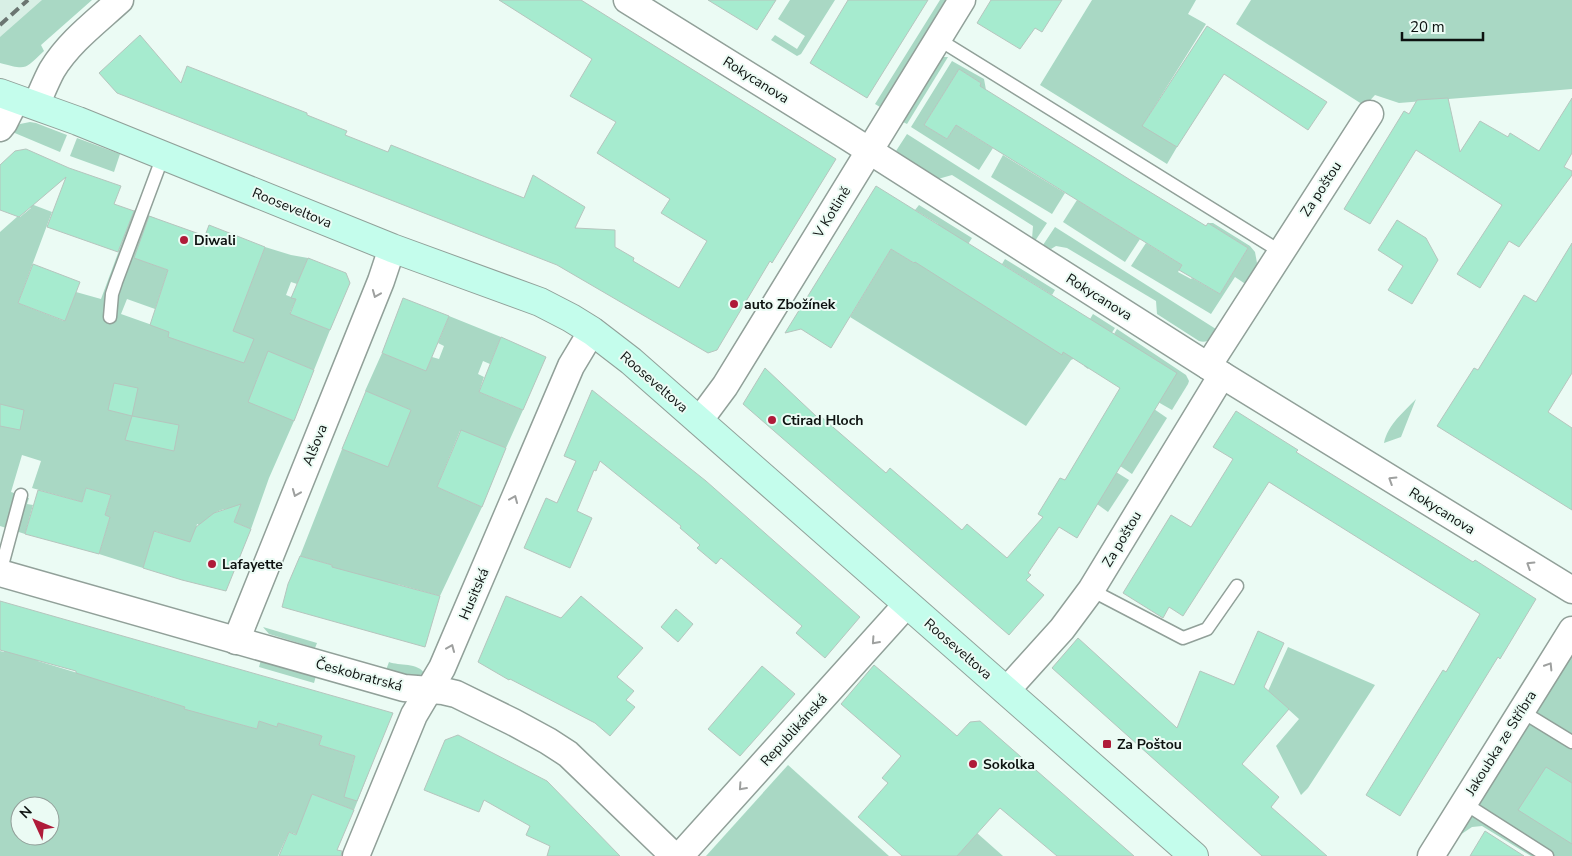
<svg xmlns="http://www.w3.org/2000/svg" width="1572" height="856" viewBox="0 0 1572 856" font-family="'Nunito Sans',sans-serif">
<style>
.built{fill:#d8efe5}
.green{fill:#a9d8c4;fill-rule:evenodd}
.building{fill:#a6ebcf;stroke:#b6c5be}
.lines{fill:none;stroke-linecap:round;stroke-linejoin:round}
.lane-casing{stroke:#91a099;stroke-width:15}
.street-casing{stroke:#91a099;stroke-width:29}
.secondary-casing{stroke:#91a099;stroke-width:30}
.lane{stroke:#fff;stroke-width:12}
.street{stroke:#fff;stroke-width:26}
.secondary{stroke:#c4fdec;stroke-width:28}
.rail{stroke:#6b7571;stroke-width:4;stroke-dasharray:10 5;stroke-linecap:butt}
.oneway{stroke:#9ea09f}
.poi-dot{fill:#af1b39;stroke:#ebfbf4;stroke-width:2}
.labels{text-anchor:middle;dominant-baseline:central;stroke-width:4;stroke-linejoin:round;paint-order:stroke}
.street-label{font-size:14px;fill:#0d1210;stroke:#ebfbf4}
.poi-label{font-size:14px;font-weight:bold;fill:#0d1210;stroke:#ebfbf4;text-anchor:start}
</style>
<rect width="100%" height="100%" fill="#ebfbf4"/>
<polygon class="built" points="0,0 58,0 0,52"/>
<g class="green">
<path d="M42,0h50l-51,45 3,6c-20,19 -17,19 -44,12v-26z"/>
<polygon points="790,0 835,0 801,54 797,56 771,40 775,35 797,49 805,36 778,19"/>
<polygon points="940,0 946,0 880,107 875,104"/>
<polygon points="1092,0 1196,0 1188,14 1206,24 1143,125 1177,147 1167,164 1040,85"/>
<polygon points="1251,0 1572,0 1572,89 1399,103 1375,95 1365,106 1236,24"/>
<polygon points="943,57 948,57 907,124 903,122"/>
<polygon points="952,61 984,79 986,90 972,111 966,107 981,83 959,69 924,125 947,139 959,120 962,129 993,148 979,170 911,127"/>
<polygon points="30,122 36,123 67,135 60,152 10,131 20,124"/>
<polygon points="907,134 1047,223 1035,241 1032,239 1033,226 952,175 938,179 896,151"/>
<polygon points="77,138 120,154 114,172 70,156"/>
<polygon points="1003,155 1065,193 1052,214 991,177"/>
<polygon points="1077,200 1140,239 1125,262 1063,222"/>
<path d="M31,204l21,8 -34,91 46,18 12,-29 25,7 33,-89 21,8 -15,42 28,10 -13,39 -28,-10 -6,15 48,17 84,8 -51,-20 45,-25 18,-47 26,8 17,3 -11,26 -6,-2 -5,13 10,4 -6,14 40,17 -16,40 -45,-18 -13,29 38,40 -25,57 -18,51 -17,-7 4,-11c-15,-7 -27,3 -37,15l-4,-2 -3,20 -39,-13 -12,37 -44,-14 11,-37 -5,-2 6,-20 -25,-7 -4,14 -50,-14 9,-27 -19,-6 -11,37 18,6 -2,6 6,1 -8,29 -25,-8v-294l18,-16 2,1 11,-9 -2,-2z"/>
<polygon points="919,205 972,238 945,280 1062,354 1082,321 1087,324 1093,314 1115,328 1088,369 1084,366 1103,337 1078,357 1071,360 1026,426 850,317 891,249 914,263 938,224 915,210"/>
<polygon points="1208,223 1213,223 1250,246 1255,252 1257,263 1256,270 1247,285 1235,277 1211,314 1131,266 1146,243 1182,265 1178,272 1191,279 1192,278 1220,294 1248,248"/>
<path d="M1055,227l164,104c-6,6 -11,13 -20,10l-42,-27 -1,-13 -89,-53 -11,-2 -5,3 -8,-4z"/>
<polygon points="1005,259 1055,290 1052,295 1002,264"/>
<polygon points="449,316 501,337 490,364 483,361 478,374 484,377 479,392 523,410 506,448 460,431 437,487 482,507 440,596 397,584 326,585 332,565 300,556 342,449 366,458 411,410 365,391 382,353 426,370 432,357 439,359 444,346 438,343"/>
<polygon points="1117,329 1186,375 1189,381 1188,384 1172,410 1158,402 1114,334"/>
<path d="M1416,399l-15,38 -17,6c4,-19 20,-31 32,-44z"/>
<polygon points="1154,409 1167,418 1132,474 1120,466"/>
<polygon points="1116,472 1129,480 1108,512 1097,504"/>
<polygon points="263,627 317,643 315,648 269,634"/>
<polygon points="1288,647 1375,685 1308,788 1301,795 1276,746 1299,719 1268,691"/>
<path d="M5,648l33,9v4l112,34 -1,1 13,4v-2l45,17 50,14 2,-8 17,5 2,-3 44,13 -3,9 36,11 -3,10 17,6 -15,38 -42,-16 -14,41 -9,-3 -11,24h-278v-205l4,1zM20,806h30v30h-30z"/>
<polygon points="1572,649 1572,856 1531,856 1482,826 1472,827 1454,839"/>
<polygon points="261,660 316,676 314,683 259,667"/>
<path d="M389,662c10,4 29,0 36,12l-16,3 -23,-7z"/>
<polygon points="788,765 889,856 706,856"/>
<polygon points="977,833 1003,856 957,856"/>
</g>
<g class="building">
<polygon points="499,0 581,0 836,159 772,263 770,261 717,350 708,353 557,265 117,93 99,73 140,35 181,83 187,66 307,113 307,115 347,131 345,135 388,152 391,145 524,198 533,175 585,207 575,228 615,230 615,247 634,258 633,261 679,288 707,241 661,213 670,199 597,153 616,122 570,96 592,59"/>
<polygon points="708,0 776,0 757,30"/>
<polygon points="848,0 928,0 867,98 810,63"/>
<polygon points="991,0 1062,0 1042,32 1035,28 1020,49 977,23"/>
<polygon points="1207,26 1327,102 1308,130 1224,74 1177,147 1142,126"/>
<polygon points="959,69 981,83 980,86 1132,181 1206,226 1208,223 1248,248 1220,294 1179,270 1182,265 956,125 947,139 924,125"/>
<polygon points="1448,98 1460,152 1480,121 1508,137 1510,133 1539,151 1572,98 1572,153 1564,167 1572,171 1572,175 1519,247 1509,241 1480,288 1457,274 1502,205 1416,150 1370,224 1344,209 1404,111 1409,114 1417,100"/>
<polygon points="26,149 69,168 121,186 114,204 134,211 118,252 47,227 66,177 19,217 0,210 0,165 15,151"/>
<polygon points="876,186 1177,373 1077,538 1059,527 1028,573 1031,575 1026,580 1044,595 1009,635 743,404 765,368 817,417 819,415 886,473 890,468 962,530 967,524 1007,558 1043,517 1038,514 1060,478 1065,480 1120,388 1063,352 1062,355 915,262 914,263 891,249 831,348 801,329 785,333"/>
<polygon points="149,216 205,236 209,225 265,247 233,331 254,339 244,363 168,337 169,332 150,325 168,270 134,258"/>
<polygon points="1397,220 1426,238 1438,260 1412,304 1388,290 1403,266 1378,250"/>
<polygon points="1572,243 1572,373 1548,412 1572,428 1572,510 1437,426 1474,368 1478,370 1524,295 1536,302"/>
<polygon points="308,258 346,273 350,283 330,330 290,314 296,299 291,298"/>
<polygon points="33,264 80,282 65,321 18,303"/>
<polygon points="403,298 449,316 426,371 382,353"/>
<polygon points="501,337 546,357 523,410 479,392"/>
<polygon points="268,351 314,370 294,421 248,402"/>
<polygon points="114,383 138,388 132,416 108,410"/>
<polygon points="592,390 706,481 860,617 825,658 796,633 802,626 721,558 716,564 697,548 700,545 680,528 681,526 600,461 596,471 594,470 577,511 592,518 570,568 524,548 546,498 557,503 576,461 564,456"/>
<polygon points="366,391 411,410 388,467 342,449"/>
<polygon points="0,404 24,410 20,430 0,426"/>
<polygon points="1236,411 1298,450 1296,452 1473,562 1475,560 1536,599 1500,659 1498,657 1400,816 1366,795 1443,670 1446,672 1480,614 1269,482 1183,616 1169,607 1163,618 1123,593 1171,515 1191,527 1233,459 1213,447"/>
<polygon points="132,416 179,425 174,451 125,440"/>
<polygon points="461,430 506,448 482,507 437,487"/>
<polygon points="86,488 111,495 105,515 110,517 99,554 25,534 38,490 82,502"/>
<polygon points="241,504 234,522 251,529 226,591 182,580 143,568 154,531 190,542 196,527 214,513"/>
<polygon points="300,556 332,565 332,567 440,596 425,647 282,607 288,584"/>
<polygon points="506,596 561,618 581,596 643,648 617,677 634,691 626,700 635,707 610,736 595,723 510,679 509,680 478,662"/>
<polygon points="0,601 393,713 357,801 344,797 355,756 319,745 322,736 278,723 277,727 259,721 257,729 184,709 185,707 76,673 76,671 0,650"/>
<polygon points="676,609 693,624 678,642 661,627"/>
<polygon points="1258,631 1284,643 1264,687 1289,709 1242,764 1279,797 1271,807 1327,856 1262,856 1052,668 1078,638 1177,728 1200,671 1234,685"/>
<polygon points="874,665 957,736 970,722 980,721 1134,856 1057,856 1000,808 957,856 902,856 858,817 888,783 882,778 901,756 841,704"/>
<polygon points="762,666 795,694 740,756 708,729"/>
<polygon points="458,735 547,781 620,856 547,856 550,846 526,835 530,826 484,800 479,812 424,790 445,740"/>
<polygon points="1546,767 1572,783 1572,844 1518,810"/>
<polygon points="312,794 354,810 337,850 342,851 341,856 279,856 289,832 296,835"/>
<polygon points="1485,831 1524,856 1470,856"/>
</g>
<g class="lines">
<g class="lane-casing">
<g id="lane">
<polyline points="938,39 1281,252"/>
<polyline points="110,317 112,294 116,282 163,156"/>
<polyline points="0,573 21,495"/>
<polyline points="1091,590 1183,638 1207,629 1237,586"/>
<polyline points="1521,711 1572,742"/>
<polyline points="1464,803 1547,856"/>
</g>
</g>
<g class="street-casing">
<g id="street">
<polyline points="627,0 843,134 1222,375 1572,590"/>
<path d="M36,105c5,-11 10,-24 16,-35 17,-28 44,-48 68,-70"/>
<polyline points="0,128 4,123 16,99"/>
<polyline points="1208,366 1370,114"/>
<polyline points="699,421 725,386 962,0"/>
<polyline points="0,573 404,688 443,691 456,694 513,722 548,741 568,754 674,856"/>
<polyline points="236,641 381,281 392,248"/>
<polyline points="1006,691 1062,629 1091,590 1222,375"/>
<polyline points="356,856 414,715 442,668 571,366 592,331"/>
<polyline points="680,856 907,604"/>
<polyline points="1431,856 1572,630"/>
</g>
</g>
<g class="secondary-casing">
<polyline id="secondary" points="0,93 78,121 392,248 540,302 571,318 592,331 631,361 1194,856"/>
</g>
<use href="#lane" class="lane"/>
<use href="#street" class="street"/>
<use href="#secondary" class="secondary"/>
<polyline class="rail" points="0,25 28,0"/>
</g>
<defs><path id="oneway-chevron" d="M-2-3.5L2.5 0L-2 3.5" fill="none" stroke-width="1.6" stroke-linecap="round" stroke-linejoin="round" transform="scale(1.25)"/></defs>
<g class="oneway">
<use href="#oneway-chevron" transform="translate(376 294) rotate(112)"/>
<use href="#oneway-chevron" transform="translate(1392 480) rotate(-148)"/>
<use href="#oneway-chevron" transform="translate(296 493) rotate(112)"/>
<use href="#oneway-chevron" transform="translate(514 499) rotate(-67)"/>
<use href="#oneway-chevron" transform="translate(1530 565) rotate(-148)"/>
<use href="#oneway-chevron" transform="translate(875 641) rotate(132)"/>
<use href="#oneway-chevron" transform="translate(451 648) rotate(-67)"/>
<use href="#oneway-chevron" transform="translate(1549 666) rotate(-58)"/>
<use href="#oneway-chevron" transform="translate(742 787) rotate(132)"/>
</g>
<g class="poi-dot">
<circle cx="184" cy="240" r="5"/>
<circle cx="734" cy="304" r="5"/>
<circle cx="772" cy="420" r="5"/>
<circle cx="212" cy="564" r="5"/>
<rect x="1102" y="739" width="10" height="10" rx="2.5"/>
<circle cx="973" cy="764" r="5"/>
</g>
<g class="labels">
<g class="street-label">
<text transform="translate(756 80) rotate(32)">Rokycanova</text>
<text transform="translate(1321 189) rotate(-57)">Za poštou</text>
<text transform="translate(292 208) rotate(22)">Rooseveltova</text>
<text transform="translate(832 212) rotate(-58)">V Kotlině</text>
<text transform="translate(1099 297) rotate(32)">Rokycanova</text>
<text transform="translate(654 382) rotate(41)">Rooseveltova</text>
<text transform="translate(315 445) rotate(-68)">Alšova</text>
<text transform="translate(1442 511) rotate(32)">Rokycanova</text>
<text transform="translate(1122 539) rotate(-59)">Za poštou</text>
<text transform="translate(474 594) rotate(-67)">Husitská</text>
<text transform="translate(958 649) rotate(41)">Rooseveltova</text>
<text transform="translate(359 675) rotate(15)">Českobratrská</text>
<text transform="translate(794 730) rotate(-48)">Republikánská</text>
<text transform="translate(1501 743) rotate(-58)">Jakoubka ze Stříbra</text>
</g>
<g class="poi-label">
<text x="194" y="240">Diwali</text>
<text x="744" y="304">auto Zbožínek</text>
<text x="782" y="420">Ctirad Hloch</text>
<text x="222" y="564">Lafayette</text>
<text x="1117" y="744">Za Poštou</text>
<text x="983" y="764">Sokolka</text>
</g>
</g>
<g transform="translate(35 821) rotate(314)"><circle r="24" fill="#ebfbf4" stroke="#929e99"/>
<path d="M0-4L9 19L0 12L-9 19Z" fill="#af1b39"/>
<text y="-8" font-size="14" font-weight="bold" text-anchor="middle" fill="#0d1210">N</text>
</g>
<path d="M1402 32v8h81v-8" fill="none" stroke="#0d1210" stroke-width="2.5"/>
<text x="1410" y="32" font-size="15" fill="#0d1210" stroke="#ebfbf4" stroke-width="4" paint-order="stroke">20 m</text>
</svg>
